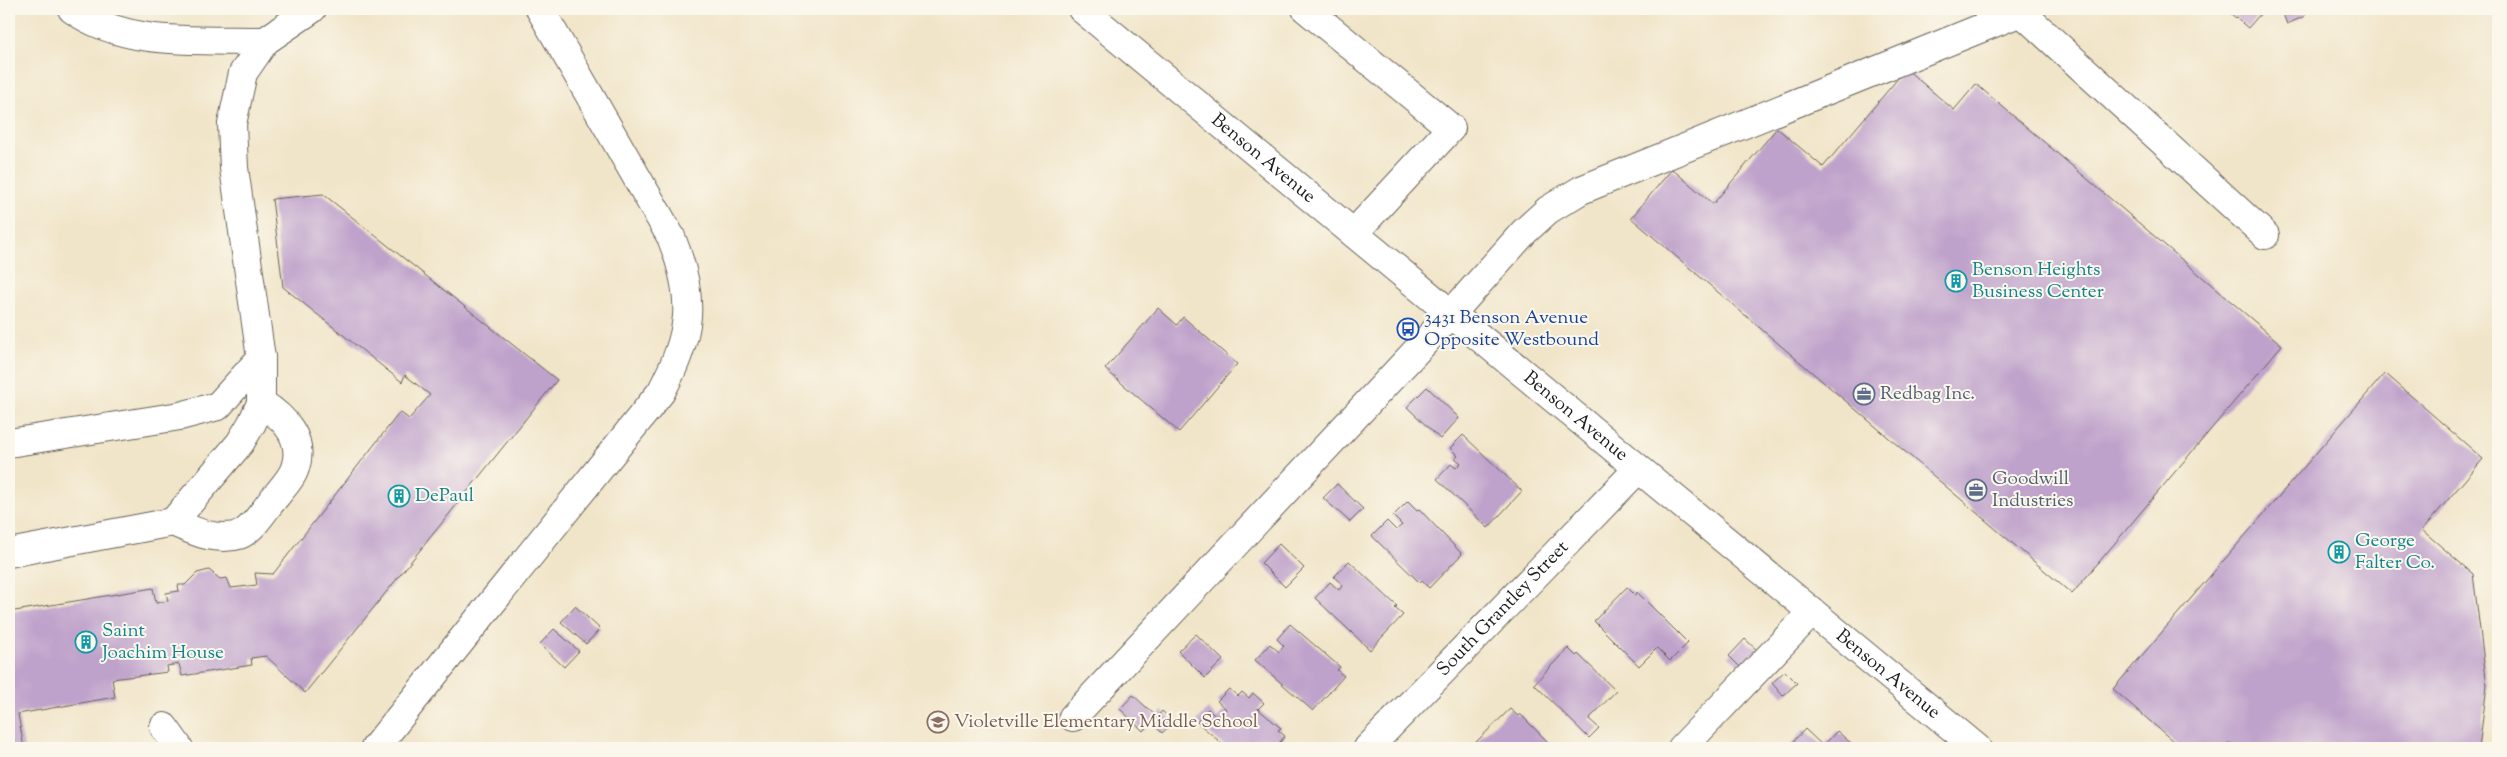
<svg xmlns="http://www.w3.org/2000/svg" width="2507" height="757" viewBox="0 0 2507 757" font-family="'Sorts Mill Goudy',serif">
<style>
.building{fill:#bfa2cb}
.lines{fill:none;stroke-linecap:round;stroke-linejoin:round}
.minor-casing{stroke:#676259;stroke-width:30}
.minor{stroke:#fff;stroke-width:28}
.labels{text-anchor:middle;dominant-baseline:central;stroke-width:4;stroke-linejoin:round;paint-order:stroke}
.street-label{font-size:19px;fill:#1c1c1c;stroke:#fbf7ec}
.culture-label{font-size:19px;fill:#0d838f;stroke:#fbf7ec;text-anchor:start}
.transit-label{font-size:19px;fill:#164399;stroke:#fbf7ec;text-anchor:start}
.service-label{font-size:19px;fill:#4e5e75;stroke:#fbf7ec;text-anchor:start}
.education-label{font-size:19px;fill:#785e54;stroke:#fbf7ec;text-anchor:start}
</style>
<rect width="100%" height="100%" fill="#fbf7ec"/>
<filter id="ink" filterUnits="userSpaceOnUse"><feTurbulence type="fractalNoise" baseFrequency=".02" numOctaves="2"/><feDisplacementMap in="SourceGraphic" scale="10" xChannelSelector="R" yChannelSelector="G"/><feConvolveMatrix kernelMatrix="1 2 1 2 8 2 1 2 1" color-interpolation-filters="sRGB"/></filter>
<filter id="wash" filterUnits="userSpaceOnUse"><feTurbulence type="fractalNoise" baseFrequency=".0096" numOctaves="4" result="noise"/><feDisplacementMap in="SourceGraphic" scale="20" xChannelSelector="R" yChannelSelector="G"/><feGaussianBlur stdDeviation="1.12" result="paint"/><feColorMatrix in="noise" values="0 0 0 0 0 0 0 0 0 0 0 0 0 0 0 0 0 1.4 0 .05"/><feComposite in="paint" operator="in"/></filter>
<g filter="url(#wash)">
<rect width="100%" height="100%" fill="#f1e5c9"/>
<g id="blocks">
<g class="building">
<polygon points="2225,9 2258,9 2262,12 2248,28"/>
<polygon points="2281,9 2302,9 2305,16 2287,24"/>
<polygon points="1906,69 1954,110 1976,84 2282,345 2072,594 1631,218 1672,169 1713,204 1777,128 1823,167"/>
<polygon points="323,194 557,380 305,693 266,656 251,658 252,665 182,676 179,664 167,666 168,672 112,679 115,697 18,714 24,748 9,748 9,612 153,588 156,603 168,601 166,593 179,591 178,585 185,585 197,573 209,570 220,579 227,578 231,588 257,585 255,573 273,574 400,412 409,419 430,395 405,375 402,382 283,287 272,199"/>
<polygon points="1158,308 1177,325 1183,317 1237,364 1179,432 1105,369"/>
<polygon points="2385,373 2483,459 2422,530 2473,574 2487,686 2479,748 2237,748 2230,742 2227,745 2231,748 2181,748 2113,689"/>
<polygon points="1427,387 1459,418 1440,439 1407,407"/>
<polygon points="1463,435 1522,491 1488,528 1437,479 1451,464 1456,468 1461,463 1455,458 1458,456 1450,448"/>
<polygon points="1337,484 1363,509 1350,522 1323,498"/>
<polygon points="1408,501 1417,510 1419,509 1462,554 1429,588 1422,581 1420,583 1372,536 1387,521 1396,530 1402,525 1393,516"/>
<polygon points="1279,544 1304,568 1285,587 1261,563"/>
<polygon points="1349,561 1397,606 1395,608 1403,615 1370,650 1315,598 1330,582 1339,590 1343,585 1334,577"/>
<polygon points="1627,587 1635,595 1637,592 1688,643 1670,661 1657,648 1639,666 1594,621"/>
<polygon points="575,606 600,629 586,644 561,622"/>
<polygon points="1290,624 1340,667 1337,670 1344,676 1313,711 1255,660 1270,644 1279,652 1284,646 1277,639"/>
<polygon points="554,629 579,651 564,667 540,644"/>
<polygon points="1196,634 1223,660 1205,678 1178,651"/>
<polygon points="1745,639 1759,652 1743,670 1729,656"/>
<polygon points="1568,648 1576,656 1578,654 1616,691 1589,719 1599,728 1589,738 1534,684"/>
<polygon points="1785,671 1797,683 1783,696 1772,683"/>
<polygon points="1229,689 1238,696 1242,692 1249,698 1253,693 1264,703 1258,709 1281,728 1278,730 1285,736 1275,748 1227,748 1197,722 1208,709 1217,718 1226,709 1217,701"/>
<polygon points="1133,695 1157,717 1162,711 1174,722 1162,733 1151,722 1143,731 1120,709"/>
<polygon points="1510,709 1518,716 1520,714 1554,748 1481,748 1475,743"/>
<polygon points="1805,729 1823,746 1837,731 1853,745 1849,748 1792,748 1789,746"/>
</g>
</g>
</g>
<g filter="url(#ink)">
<use href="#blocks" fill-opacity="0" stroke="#676259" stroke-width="1"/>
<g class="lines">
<g class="minor-casing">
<g id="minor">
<path d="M72,9c55,39 129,30 193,32"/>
<path id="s1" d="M1082,9l895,739"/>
<polyline points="1306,9 1451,128 1354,233"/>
<polyline points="9,443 180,416 218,406 261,358"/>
<path d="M173,522c21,9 38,18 62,14 14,-2 25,-20 33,-30 7,-10 24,-27 27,-38 10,-29 -11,-51 -34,-65"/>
<polyline points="9,553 173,522 240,443 252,423 261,403 261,358 234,168 232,124 243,73 265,41 312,9"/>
<polyline points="1073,717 1451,314 1524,232 1548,210 1581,190 2021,12 2265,235"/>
<polyline points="164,727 179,748"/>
<path d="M375,748l286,-356c31,-58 35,-93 10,-155l-131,-228"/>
<path id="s2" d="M1368,748l270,-279"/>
<polyline points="1682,748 1812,612"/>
</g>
</g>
<use href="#minor" class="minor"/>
</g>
</g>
<defs>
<g id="building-ring" transform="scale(1.125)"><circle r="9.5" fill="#fbf7ec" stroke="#0f9aa8" stroke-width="1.5"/><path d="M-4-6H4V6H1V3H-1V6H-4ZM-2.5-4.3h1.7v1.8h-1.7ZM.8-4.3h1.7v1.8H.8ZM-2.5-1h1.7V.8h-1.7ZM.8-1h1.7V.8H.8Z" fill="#0f9aa8"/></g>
<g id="bus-ring" transform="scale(1.125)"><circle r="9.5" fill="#fbf7ec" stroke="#1a4fb4" stroke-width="1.5"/><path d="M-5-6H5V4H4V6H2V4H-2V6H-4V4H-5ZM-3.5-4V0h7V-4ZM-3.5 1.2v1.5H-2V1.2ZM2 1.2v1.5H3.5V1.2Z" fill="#1a4fb4"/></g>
<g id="office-ring" transform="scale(1.125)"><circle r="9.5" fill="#fbf7ec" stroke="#5c6f8a" stroke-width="1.5"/><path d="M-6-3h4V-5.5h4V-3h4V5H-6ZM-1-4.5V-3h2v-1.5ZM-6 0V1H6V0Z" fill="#5c6f8a"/></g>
<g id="school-ring" transform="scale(1.125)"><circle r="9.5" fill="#fbf7ec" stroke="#8d6e63" stroke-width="1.5"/><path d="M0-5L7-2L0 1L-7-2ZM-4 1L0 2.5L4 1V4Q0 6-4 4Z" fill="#8d6e63"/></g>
</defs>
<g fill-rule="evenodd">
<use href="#building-ring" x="1956" y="281"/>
<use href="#bus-ring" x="1408" y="329"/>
<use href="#office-ring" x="1864" y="394"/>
<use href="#office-ring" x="1976" y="490"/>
<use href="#building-ring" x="399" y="496"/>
<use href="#building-ring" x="2339" y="552"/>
<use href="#building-ring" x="86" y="642"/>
<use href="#school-ring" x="938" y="722"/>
</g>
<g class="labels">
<g class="street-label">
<text stroke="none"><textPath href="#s1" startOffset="235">Benson Avenue</textPath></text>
<text stroke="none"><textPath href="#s1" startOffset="640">Benson Avenue</textPath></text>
<text stroke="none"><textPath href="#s2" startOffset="194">South Grantley Street</textPath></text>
<text stroke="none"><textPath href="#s1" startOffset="1045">Benson Avenue</textPath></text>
</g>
<g class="culture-label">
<text x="1972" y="270">Benson Heights<tspan x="1972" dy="22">Business Center</tspan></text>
<text x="415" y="496">DePaul</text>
<text x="2355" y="541">George<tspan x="2355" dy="22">Falter Co.</tspan></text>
<text x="102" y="631">Saint<tspan x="102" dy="22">Joachim House</tspan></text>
</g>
<g class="transit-label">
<text x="1424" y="318">3431 Benson Avenue<tspan x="1424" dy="22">Opposite Westbound</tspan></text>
</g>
<g class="service-label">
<text x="1880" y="394">Redbag Inc.</text>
<text x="1992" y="479">Goodwill<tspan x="1992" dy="22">Industries</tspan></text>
</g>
<g class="education-label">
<text x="954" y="722">Violetville Elementary Middle School</text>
</g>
</g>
<rect width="2507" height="757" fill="none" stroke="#fbf7ec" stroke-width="30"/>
</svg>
